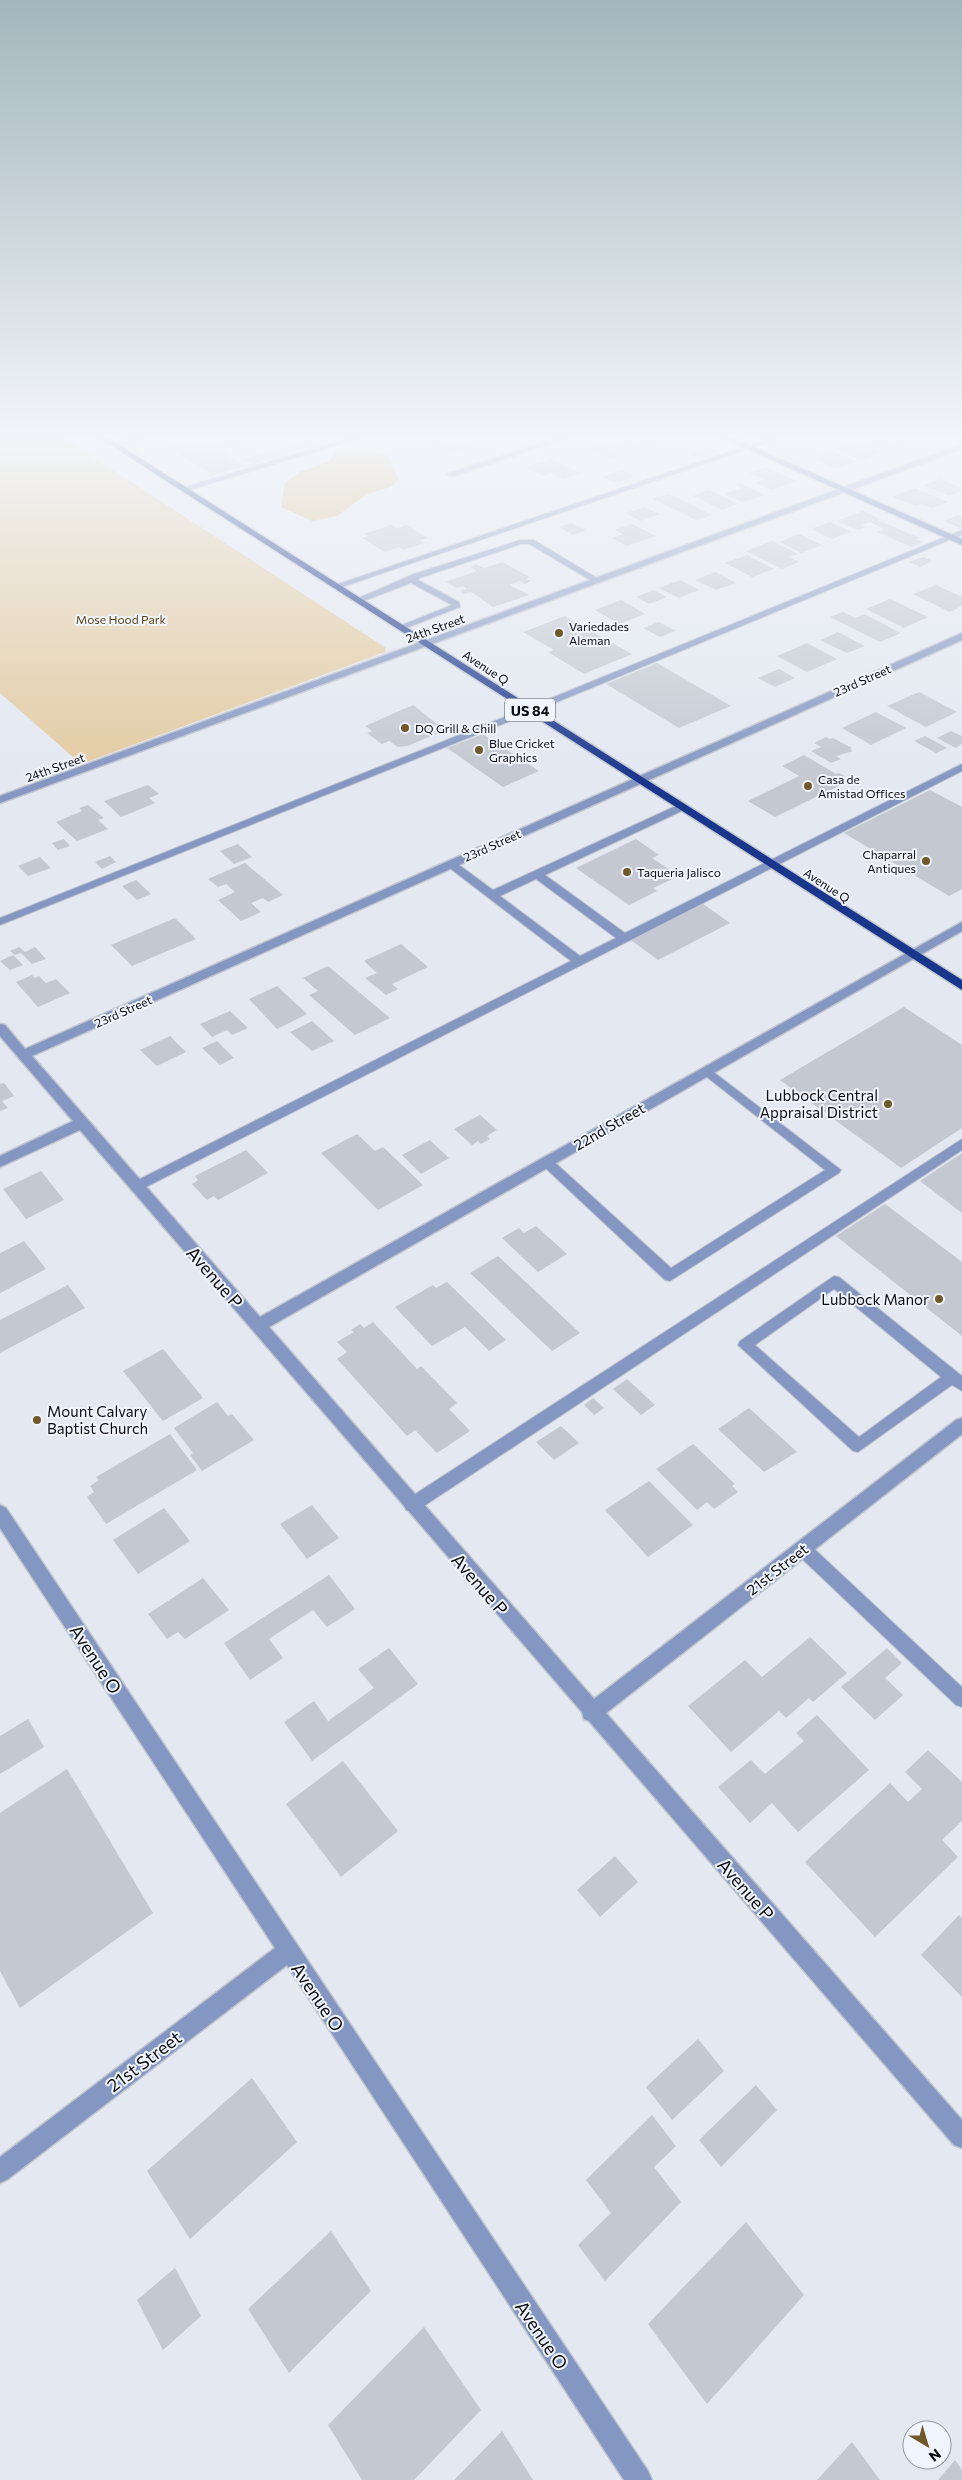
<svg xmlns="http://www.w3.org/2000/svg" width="962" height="2480" viewBox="0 0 962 2480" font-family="Commissioner,sans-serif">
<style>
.green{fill:#e3caa0}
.water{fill:#ddba7c}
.building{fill:#c3c8d1}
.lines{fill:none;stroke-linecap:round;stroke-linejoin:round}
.lane-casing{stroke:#c0c5cd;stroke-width:2}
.street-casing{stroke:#c0c5cd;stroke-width:3}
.secondary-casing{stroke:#c0c5cd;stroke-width:3}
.highway-casing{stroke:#c0c5cd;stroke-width:3}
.lane{fill:#8497c2;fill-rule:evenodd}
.street{fill:#8497c2;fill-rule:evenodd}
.secondary{fill:#556fad;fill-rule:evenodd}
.highway{fill:#19368d;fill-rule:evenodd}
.poi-dot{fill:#715829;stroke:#f1f5fe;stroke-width:2}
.labels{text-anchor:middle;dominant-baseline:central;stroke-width:4;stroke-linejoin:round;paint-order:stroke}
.far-park-label{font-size:12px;fill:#5a4211;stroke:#f1f5fe}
.far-poi-label{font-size:12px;fill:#0a0b0e;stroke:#f1f5fe;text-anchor:start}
.far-street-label{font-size:12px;fill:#0a0b0e;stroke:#f1f5fe}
.shield{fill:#f1f5fe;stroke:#4f5156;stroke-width:1}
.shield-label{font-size:14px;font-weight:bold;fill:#0a0b0e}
.poi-label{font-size:15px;fill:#0a0b0e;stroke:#f1f5fe;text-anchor:end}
.street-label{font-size:15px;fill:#0a0b0e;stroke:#f1f5fe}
.near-street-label{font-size:18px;fill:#0a0b0e;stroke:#f1f5fe}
</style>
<rect width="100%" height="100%" fill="#e3e8f1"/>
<polygon class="green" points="0,434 58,434 386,648 385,652 81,764 0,693"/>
<polygon class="water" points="353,447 387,455 399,479 391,487 367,494 337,516 312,521 281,507 285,483 301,471 329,462 335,452"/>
<g class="building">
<polygon points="212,434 268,434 268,435 217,449 245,466 213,475 167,446"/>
<polygon points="285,434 320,434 320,435 297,441"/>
<polygon points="330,434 339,438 252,464 244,459"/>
<polygon points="430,434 449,434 473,446 451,453 420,437"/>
<polygon points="465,434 498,434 502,436 482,442"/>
<polygon points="628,434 643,434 649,437 643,439 654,444 638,450 614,439"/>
<polygon points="647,434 679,434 683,436 664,442"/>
<polygon points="880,434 884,434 906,443 889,449 865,439"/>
<polygon points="895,434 930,434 933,435 914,442"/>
<polygon points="609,440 632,451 611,458 588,447"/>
<polygon points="856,441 882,452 861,460 835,449"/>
<polygon points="708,447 720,452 701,459 689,453"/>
<polygon points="832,451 857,462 836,469 812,458"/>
<polygon points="552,459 580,473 563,479 551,473 543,476 526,467"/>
<polygon points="766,467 797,481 771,490 756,483 765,480 749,473"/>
<polygon points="622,470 634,476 615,483 602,477"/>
<polygon points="940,479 962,488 962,491 949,496 923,485"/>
<polygon points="740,483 765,495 743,502 725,494 741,488 734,485"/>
<polygon points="915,488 948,502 932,508 922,504 915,506 892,497"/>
<polygon points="709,490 738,504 722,510 693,496"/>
<polygon points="669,494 712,515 696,520 653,499"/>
<polygon points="645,507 659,514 640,521 626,513"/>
<polygon points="862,511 881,519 877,520 920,538 916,539 923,542 911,547 877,532 884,529 870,522 862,525 866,527 858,530 837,521"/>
<polygon points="958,515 962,517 962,529 944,521"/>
<polygon points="830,522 851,532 832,539 811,529"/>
<polygon points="572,523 586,530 573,535 559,527"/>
<polygon points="632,524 656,536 627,546 612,538 623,534 615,530"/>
<polygon points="392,525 397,528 406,525 428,538 420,540 424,543 403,550 399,547 385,552 362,538 368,536 364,534"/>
<polygon points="799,534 822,545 801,553 779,542"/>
<polygon points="772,541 798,554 790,557 799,562 782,569 746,551"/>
<polygon points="747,555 774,569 752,577 725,563"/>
<polygon points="923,557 933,561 920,567 909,562"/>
<polygon points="502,562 530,577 526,579 531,581 525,584 520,581 509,585 530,595 493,607 471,592 464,594 460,591 467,589 463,586 457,588 446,582 477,571 470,567 476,564 484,568"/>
<polygon points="715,572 736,583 716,590 695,580"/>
<polygon points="680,580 699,590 679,598 659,588"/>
<polygon points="936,585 962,597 962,606 950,612 913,594"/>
<polygon points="654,590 667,597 649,604 636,597"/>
<polygon points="890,599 928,617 904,628 866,609"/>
<polygon points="621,600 645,614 619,624 595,610"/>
<polygon points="843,612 855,618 864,614 901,633 880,642 830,617"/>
<polygon points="565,616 596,634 632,654 584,674 548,652 554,650 523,632"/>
<polygon points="659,622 676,631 660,637 643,628"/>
<polygon points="838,632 865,646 847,653 820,640"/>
<polygon points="807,643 837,659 807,672 777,656"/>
<polygon points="657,663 731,706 679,728 606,684"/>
<polygon points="779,669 795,678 775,687 758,678"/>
<polygon points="919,692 957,712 926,727 887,706"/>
<polygon points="413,705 445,730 408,746 398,747 389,741 382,744 367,733 372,731 365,726"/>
<polygon points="876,712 906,728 871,745 842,728"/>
<polygon points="951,731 962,736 962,744 956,748 937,738"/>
<polygon points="483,734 510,752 539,771 503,787 447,748"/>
<polygon points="925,736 947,748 936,753 914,741"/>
<polygon points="826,737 830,739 833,738 852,748 850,749 853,751 836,756 841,759 831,763 811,751 821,747 814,743"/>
<polygon points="804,755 836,774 839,773 845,776 842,778 848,781 827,792 830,793 825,796 822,794 775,817 748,801 799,776 782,766"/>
<polygon points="148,785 159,794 149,798 155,803 121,817 104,801"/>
<polygon points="930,790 962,807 962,889 949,896 844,833"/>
<polygon points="88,805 104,818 98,820 108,829 77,841 56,822 82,811 79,808"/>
<polygon points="64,839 70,846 58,850 52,843"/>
<polygon points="636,839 659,855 652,858 679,876 653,888 657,891 629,905 576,868"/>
<polygon points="238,844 252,857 234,864 220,851"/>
<polygon points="110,856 116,862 102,869 95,862"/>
<polygon points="40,857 51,868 28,876 18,866"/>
<polygon points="245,863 283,895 268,902 263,898 251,903 261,912 241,921 218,900 235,892 226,884 218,887 208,879"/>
<polygon points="136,880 151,894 137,900 122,886"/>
<polygon points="703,904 730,923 658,960 631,940"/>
<polygon points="175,918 196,939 132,966 111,945"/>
<polygon points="401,944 428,967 392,984 398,989 386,995 365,978 377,973 364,961"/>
<polygon points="19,947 25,952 35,947 46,959 32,964 21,953 15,955 10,951"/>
<polygon points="13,955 23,965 10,970 0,961"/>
<polygon points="328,966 390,1018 355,1035 309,995 318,991 303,978"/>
<polygon points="32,975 35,978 39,976 46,983 56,979 70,993 38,1007 16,982"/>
<polygon points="277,986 307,1014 277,1029 249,999"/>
<polygon points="904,1007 962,1045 962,1128 901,1168 780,1080"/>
<polygon points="230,1011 248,1028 232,1035 227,1030 212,1037 200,1024"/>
<polygon points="312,1021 334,1041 312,1051 290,1032"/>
<polygon points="170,1036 186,1052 157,1066 140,1050"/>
<polygon points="217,1041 234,1058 220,1065 202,1048"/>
<polygon points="4,1083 14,1096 2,1101 8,1108 0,1111 0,1084"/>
<polygon points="480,1115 497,1130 487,1136 490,1139 481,1144 478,1141 472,1145 454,1129"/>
<polygon points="357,1134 375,1151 383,1147 423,1185 378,1210 321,1153"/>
<polygon points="430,1140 449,1158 421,1174 402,1155"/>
<polygon points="246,1150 268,1173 218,1200 214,1196 207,1200 192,1184 198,1180 195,1176"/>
<polygon points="962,1153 962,1213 920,1181"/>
<polygon points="41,1171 64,1200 26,1219 3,1189"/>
<polygon points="885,1204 962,1262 962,1336 836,1236"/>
<polygon points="536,1226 567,1254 538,1272 502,1238 519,1228 524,1233"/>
<polygon points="24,1241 46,1269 0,1293 0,1253"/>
<polygon points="498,1256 580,1333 552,1351 470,1273"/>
<polygon points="447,1282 506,1340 489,1351 465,1327 432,1346 395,1307 433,1285 436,1288"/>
<polygon points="68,1285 85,1308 0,1353 0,1320"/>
<polygon points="373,1322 417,1369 421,1366 457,1403 449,1409 470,1431 437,1453 415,1430 407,1436 337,1359 347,1352 337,1342 354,1332 351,1330 360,1324 364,1328"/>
<polygon points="163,1349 203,1398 163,1421 123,1371"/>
<polygon points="627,1379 655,1405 641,1415 613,1389"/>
<polygon points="593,1398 604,1408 594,1415 584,1405"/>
<polygon points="217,1402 228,1416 232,1414 254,1440 202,1471 190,1455 193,1453 174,1428"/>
<polygon points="749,1408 797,1452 764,1472 718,1429"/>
<polygon points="561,1426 579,1443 554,1460 536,1442"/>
<polygon points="170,1434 197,1470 106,1524 87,1497 94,1492 90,1486 99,1480 96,1477"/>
<polygon points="693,1444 735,1484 732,1486 738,1492 714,1509 707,1502 697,1510 656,1469"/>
<polygon points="649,1481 693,1525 648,1557 605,1510"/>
<polygon points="312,1505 339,1538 307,1559 280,1524"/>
<polygon points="164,1508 190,1541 138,1574 113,1540"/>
<polygon points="329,1575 355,1609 327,1627 313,1610 269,1639 283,1658 250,1680 224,1643"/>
<polygon points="203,1578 229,1610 185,1639 178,1632 167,1639 148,1614"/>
<polygon points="810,1637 847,1673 813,1702 809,1698 786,1718 779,1711 731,1752 688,1706 745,1660 762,1677"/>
<polygon points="389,1648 418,1684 312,1761 284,1722 314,1701 328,1721 374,1688 358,1669"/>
<polygon points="887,1648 902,1663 885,1678 903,1695 875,1720 841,1687"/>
<polygon points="817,1715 869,1770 798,1832 772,1803 750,1823 718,1787 751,1760 765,1774 804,1741 796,1733"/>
<polygon points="28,1719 44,1747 0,1774 0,1736"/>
<polygon points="928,1750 962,1782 962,1821 942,1840 958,1857 875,1937 805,1862 890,1783 908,1802 922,1789 905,1772"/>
<polygon points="343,1761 398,1831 341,1877 286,1804"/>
<polygon points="67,1769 153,1913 20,2008 0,1971 0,1813"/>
<polygon points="615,1856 638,1882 600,1917 577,1890"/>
<polygon points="959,1915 962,1918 962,1997 921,1955"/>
<polygon points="698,2039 724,2071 672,2120 646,2087"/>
<polygon points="252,2078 297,2142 190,2239 147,2171"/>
<polygon points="756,2085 777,2110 721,2167 699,2140"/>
<polygon points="652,2115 676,2146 654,2167 681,2202 605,2281 578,2245 611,2213 586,2180"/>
<polygon points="746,2222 804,2295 707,2404 648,2324"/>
<polygon points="331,2231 371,2291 289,2373 248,2309"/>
<polygon points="175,2268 201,2316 163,2350 137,2300"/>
<polygon points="424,2327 481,2410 414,2480 362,2480 328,2425"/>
<polygon points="502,2431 533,2480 454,2480"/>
<polygon points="852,2442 880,2480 817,2480"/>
<polygon points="955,2460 962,2470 962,2480 938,2480"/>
</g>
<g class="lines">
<g class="lane-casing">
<g id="lane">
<polygon points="362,434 374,434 186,491 179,489"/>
<polygon points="782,434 793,434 339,588 332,586"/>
<polygon points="962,530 962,535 533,712 0,925 0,918 527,708"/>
<polygon points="520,540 534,540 602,581 595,583 529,544 521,544 420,578 418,580 459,602 460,607 404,629 397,627 452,605 411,583 361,602 354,600 414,574"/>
<path d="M962,764v7l-820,418 -5,2 -7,-5 2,-3 439,-222 -124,-95v-4h8l38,28 185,-85h8v4l-141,66 80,58zM536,879l80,59 -36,18 -80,-60z"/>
<polygon points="707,1067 841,1170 839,1173 670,1281 665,1280 539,1162 546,1157 551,1159 671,1268 825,1170 703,1074 701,1071 703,1068"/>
<polygon points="962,1139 962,1150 418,1510 412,1512 406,1510 404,1505 406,1500"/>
<path d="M834,1276l5,1 123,99v15l-10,-6 -94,67 -5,-1 -115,-106 2,-4zM834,1289l107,88 -82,60 -104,-92z"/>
<polygon points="803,1542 809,1544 962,1687 962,1707 956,1705 797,1554 795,1549 797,1544"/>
</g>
</g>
<g class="street-casing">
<g id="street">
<polygon points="144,434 157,434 114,447 110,445"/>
<polygon points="569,434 581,434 453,476 446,474"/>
<polygon points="962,444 962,449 0,803 0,796"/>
<polygon points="962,633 962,640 32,1056 260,1317 962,922 962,931 269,1327 594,1699 956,1420 962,1418 962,1434 606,1713 962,2120 962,2148 954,2145 589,1721 584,1719 582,1712 80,1130 0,1167 0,1156 73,1121 0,1036 0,1024 5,1025 25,1049"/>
<polygon points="0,1505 6,1508 648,2471 652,2480 624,2480 287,1965 8,2179 0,2183 0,2157 275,1948 0,1528"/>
</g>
</g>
<g class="secondary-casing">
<polygon id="secondary" points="713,434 724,434 962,539 962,545"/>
</g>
<g class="highway-casing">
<polygon id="highway" points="93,434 102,434 962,980 962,990"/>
</g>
<use href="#lane" class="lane"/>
<use href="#street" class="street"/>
<use href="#secondary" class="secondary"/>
<use href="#highway" class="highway"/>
</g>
<linearGradient id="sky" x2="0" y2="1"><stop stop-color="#a3b6bd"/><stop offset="0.56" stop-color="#f2f5f9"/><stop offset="1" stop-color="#f2f5f9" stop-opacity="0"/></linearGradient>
<rect width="962" height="781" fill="url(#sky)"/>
<g class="poi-dot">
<circle cx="559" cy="633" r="5"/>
<circle cx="405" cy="728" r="5"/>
<circle cx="479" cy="750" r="5"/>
<circle cx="808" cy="786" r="5"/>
<circle cx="926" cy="861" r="5"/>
<circle cx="627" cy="872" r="5"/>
<circle cx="888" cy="1104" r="5"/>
<circle cx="939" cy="1299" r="5"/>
<circle cx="37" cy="1420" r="5"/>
</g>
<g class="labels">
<g class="far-park-label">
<text x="121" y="619">Mose Hood Park</text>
</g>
<g class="far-poi-label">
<text x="569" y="626">Variedades<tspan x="569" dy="14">Aleman</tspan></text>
<text x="415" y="728">DQ Grill &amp; Chill</text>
<text x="489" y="743">Blue Cricket<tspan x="489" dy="14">Graphics</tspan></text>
<text x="818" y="779">Casa de<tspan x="818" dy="14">Amistad Offices</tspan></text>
<text x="916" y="854" text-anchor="end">Chaparral<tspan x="916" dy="14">Antiques</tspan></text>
<text x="637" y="872">Taqueria Jalisco</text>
</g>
<g class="far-street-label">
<text transform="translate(435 628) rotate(-20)">24th Street</text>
<text transform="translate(486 667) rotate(33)">Avenue Q</text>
<text transform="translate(862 680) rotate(-24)">23rd Street</text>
<text transform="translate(55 767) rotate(-20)">24th Street</text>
<text transform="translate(492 845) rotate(-24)">23rd Street</text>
<text transform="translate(827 885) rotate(33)">Avenue Q</text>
<text transform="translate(123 1011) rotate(-24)">23rd Street</text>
</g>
<rect class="shield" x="505" y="698.5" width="50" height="23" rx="4"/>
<g class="shield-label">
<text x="530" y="710">US 84</text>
</g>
<g class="poi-label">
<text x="878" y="1095">Lubbock Central<tspan x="878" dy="17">Appraisal District</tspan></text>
<text x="929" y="1299">Lubbock Manor</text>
<text x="47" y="1411" text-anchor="start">Mount Calvary<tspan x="47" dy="17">Baptist Church</tspan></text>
</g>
<g class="street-label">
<text transform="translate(609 1126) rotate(-30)">22nd Street</text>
<text transform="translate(777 1569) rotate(-38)">21st Street</text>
</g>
<g class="near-street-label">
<text transform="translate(215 1277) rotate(49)">Avenue P</text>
<text transform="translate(480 1584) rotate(49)">Avenue P</text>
<text transform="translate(96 1659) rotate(57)">Avenue O</text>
<text transform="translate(746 1889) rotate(49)">Avenue P</text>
<text transform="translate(318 1997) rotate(56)">Avenue O</text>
<text transform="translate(144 2061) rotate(-37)">21st Street</text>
<text transform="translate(542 2335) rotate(56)">Avenue O</text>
</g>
</g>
<g transform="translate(927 2445) rotate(142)"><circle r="24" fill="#f1f5fe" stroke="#95979e"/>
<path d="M0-4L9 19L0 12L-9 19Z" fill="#715829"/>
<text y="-8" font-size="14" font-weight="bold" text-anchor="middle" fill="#0a0b0e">N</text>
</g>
</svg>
